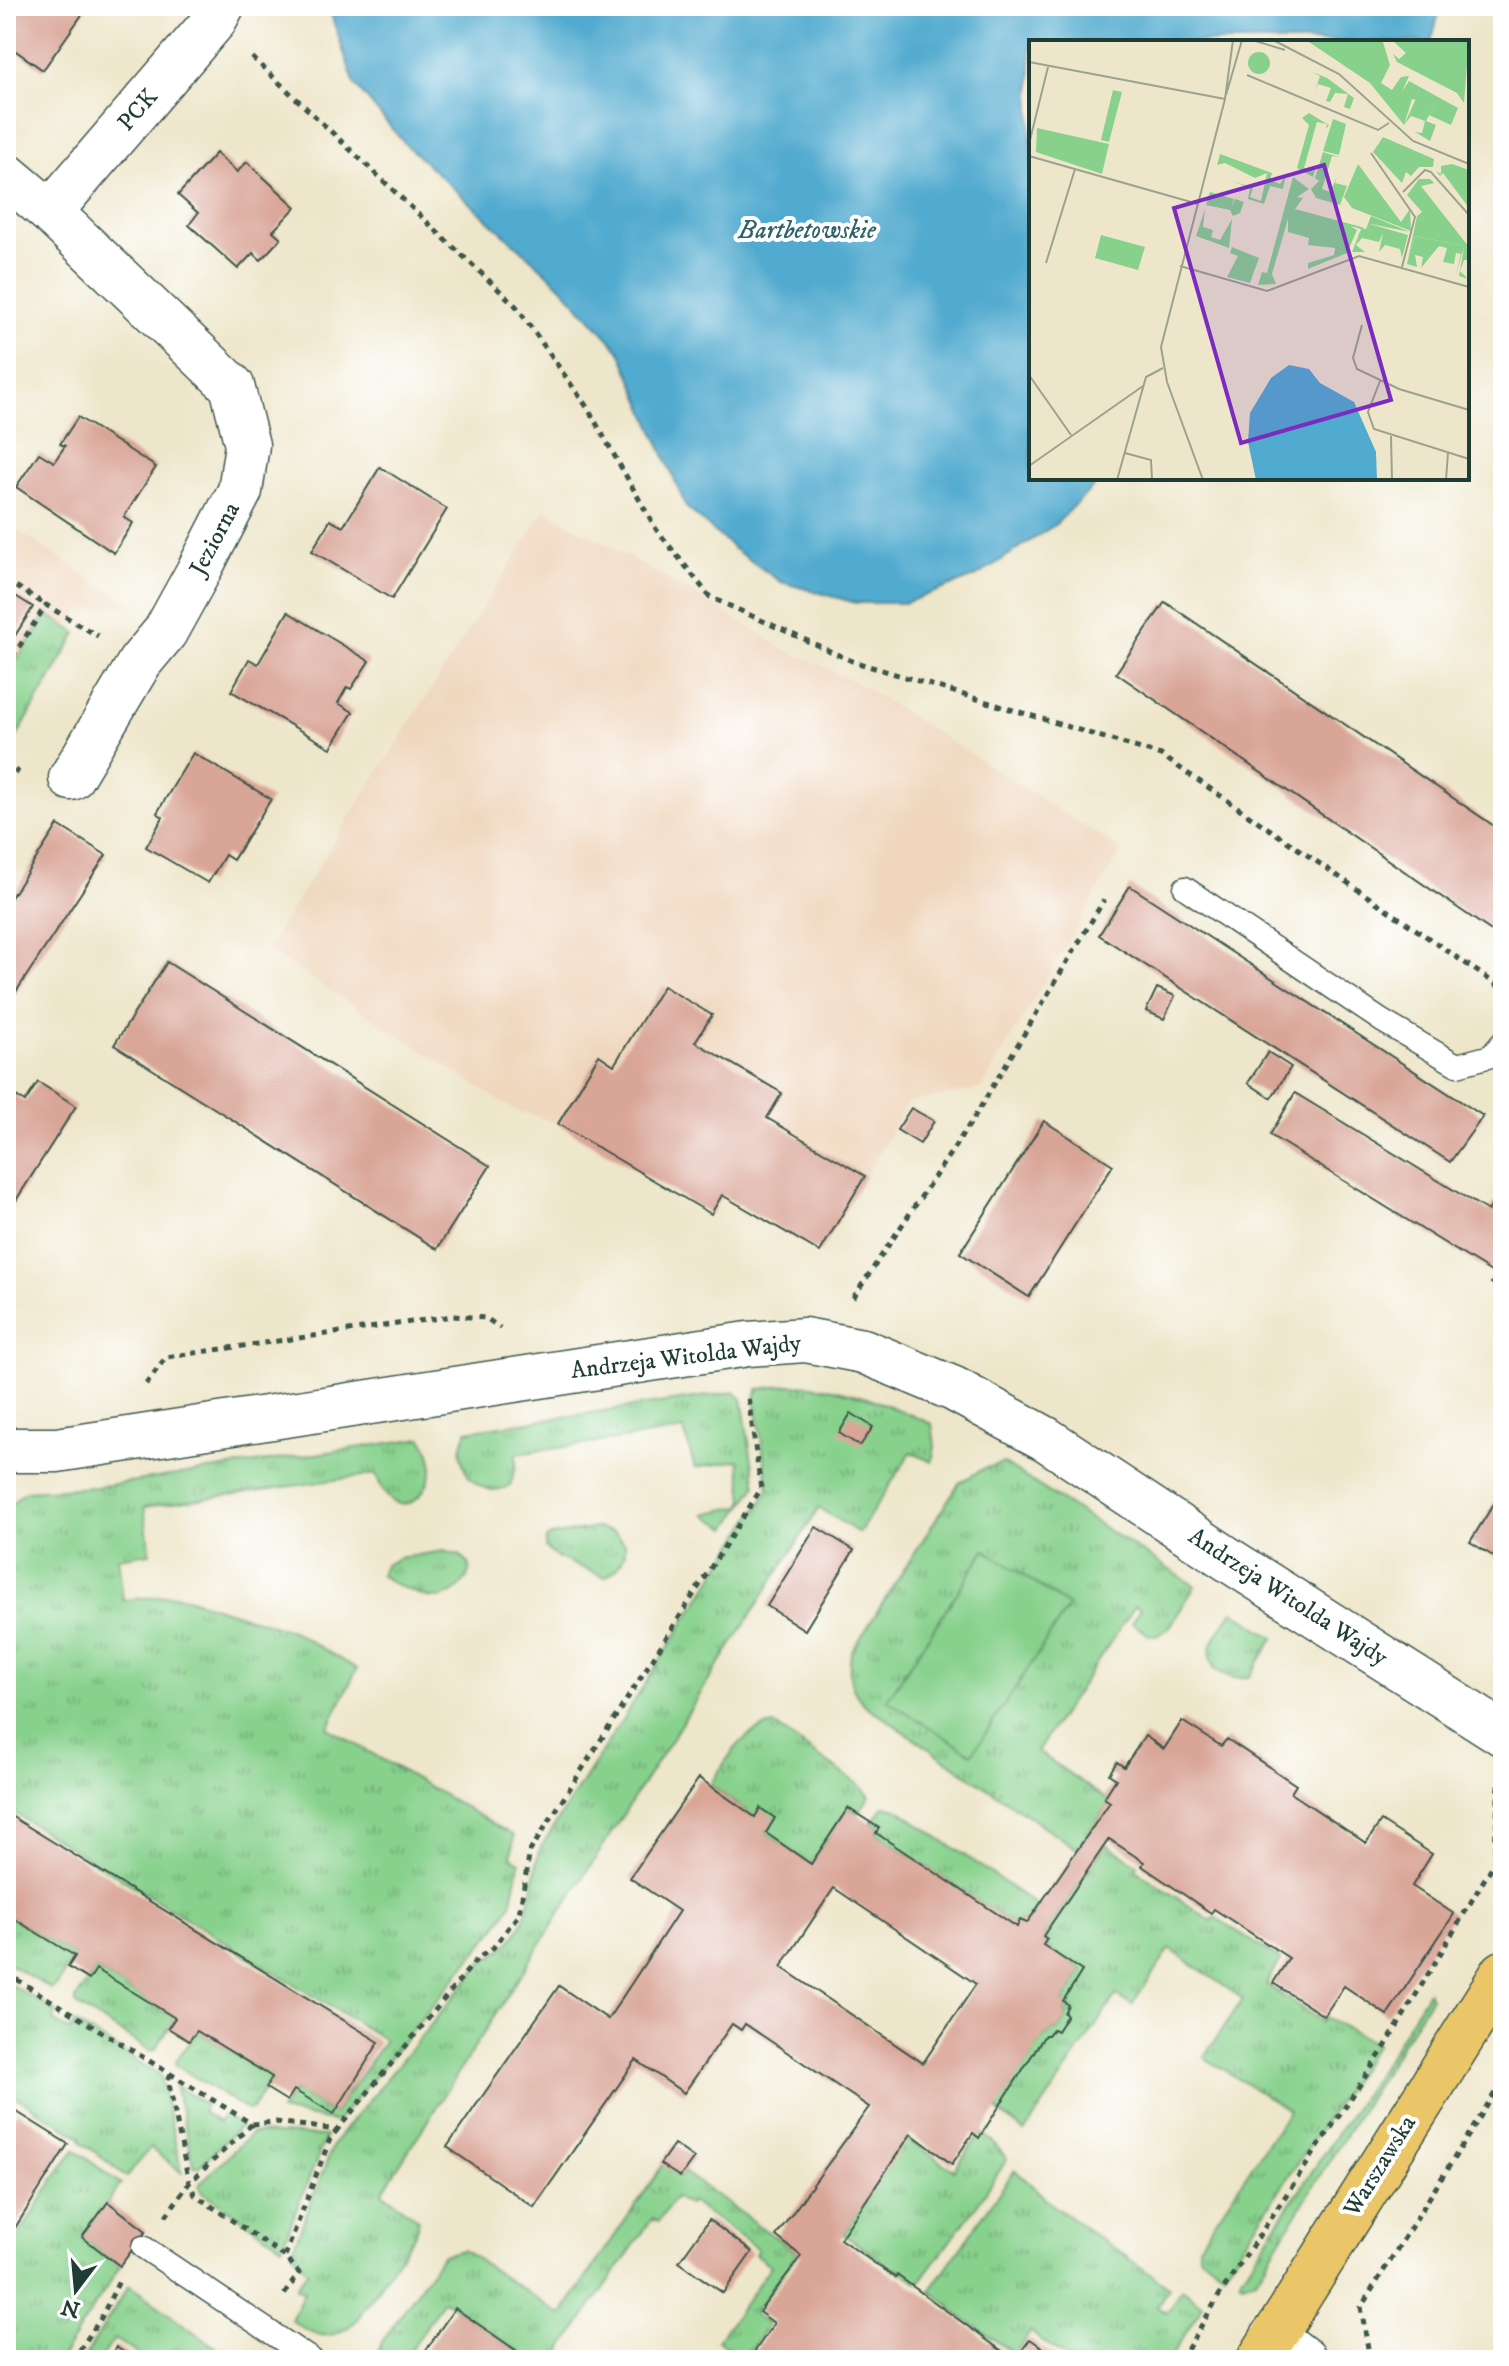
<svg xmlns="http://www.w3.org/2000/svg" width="1509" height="2366" viewBox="0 0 1509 2366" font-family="'IM FELL DW Pica',serif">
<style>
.built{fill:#efd6bc}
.grass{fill:url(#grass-tufts);stroke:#548760;stroke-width:2}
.pitch{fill:#88d18d;stroke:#548760;stroke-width:2}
.water{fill:#51aacf;stroke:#387482;stroke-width:2}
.building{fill:#d9a597;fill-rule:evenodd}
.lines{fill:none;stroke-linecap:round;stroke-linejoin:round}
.service-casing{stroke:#3e564a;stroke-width:25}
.minor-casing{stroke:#3e564a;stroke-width:47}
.tertiary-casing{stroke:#3e564a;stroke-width:47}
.primary-casing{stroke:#3e564a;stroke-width:47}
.path{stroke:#3e564a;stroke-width:5;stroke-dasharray:6 6;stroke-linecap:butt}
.service{stroke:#fff;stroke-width:22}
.minor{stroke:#fff;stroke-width:44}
.tertiary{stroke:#fff;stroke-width:44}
.primary{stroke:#ebc669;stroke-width:44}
.labels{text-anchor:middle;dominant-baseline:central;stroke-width:8;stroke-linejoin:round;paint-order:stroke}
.street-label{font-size:24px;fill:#1f3d34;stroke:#fff}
.water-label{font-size:26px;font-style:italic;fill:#30636a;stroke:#fff}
.inset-road{fill:none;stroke:#9ba28e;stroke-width:2}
.view{fill:#7b2cbf;fill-opacity:0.15;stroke:#7b2cbf;stroke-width:4}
.inset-edge{fill:none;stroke:#1f3d34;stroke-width:4}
</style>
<defs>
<pattern id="grass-tufts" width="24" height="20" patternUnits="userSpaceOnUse" patternTransform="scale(2)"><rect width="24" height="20" fill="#88d18d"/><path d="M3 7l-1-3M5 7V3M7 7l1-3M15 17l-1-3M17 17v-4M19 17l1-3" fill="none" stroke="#6fab74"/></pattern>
</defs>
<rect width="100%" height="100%" fill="#fff"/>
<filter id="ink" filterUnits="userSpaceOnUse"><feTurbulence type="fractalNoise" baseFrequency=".0125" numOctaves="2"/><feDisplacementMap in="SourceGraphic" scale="16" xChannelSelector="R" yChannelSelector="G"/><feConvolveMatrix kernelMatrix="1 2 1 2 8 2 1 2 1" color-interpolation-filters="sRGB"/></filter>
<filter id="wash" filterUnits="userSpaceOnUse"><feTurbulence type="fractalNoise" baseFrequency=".006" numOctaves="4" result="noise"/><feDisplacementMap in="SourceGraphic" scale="32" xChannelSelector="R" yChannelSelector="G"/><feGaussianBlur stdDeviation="1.8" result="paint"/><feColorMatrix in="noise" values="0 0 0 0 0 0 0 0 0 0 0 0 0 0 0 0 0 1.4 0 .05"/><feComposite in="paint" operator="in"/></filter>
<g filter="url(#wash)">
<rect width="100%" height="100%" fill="#eee6ca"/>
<g class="built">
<polygon points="545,510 698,596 781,647 858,683 1122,850 981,1089 909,1102 820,1252 722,1195 558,1124 511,1108 266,949"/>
<polygon points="6,523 130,604 79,612 6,730"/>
</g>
<g class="grass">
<polygon points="46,614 77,633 6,755 6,677"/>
<path d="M789,1385c52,-1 97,19 143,39l3,22 -3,16 -21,-10 -52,81 -40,-25 -437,684 37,28 -5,15 -59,87c-26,21 -39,15 -64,-2l13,-28 -8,-4 11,-17 -15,-20 42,-108 149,-182c46,-19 48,-67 56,-111l230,-360 -14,-93 3,-8z"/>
<path d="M734,1392l8,7 14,87 -29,42 -23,-14 37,-8 3,-6 -5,-40 -44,8 -11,-38 -168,24v13l-6,18c-17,13 -42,-1 -47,-21 -4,-12 -1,-22 4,-33z"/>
<path d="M422,1438c6,10 11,18 10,30 -1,17 -19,45 -38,34 -10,-6 -14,-18 -18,-28l-232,33 6,46 -32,5 5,42 54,-5 115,36 65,38 -29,59 186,108 -3,21 9,5 -9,43 -16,24 -158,193 -57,-11 14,-21 40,24 51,-74 -379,-232v-300l20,-17 70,-4z"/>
<path d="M1003,1463l192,123 -26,42 -13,8 -7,-1 -17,-12 9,-14 -6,-3 -98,145 73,51 -33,47 -212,-144c-16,-15 -17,-32 -14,-52l108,-170 24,-14z"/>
<path d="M596,1528l17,4 12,12c1,15 -7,26 -21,33l-48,-20 -11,-9 1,-9 5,-3z"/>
<path d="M444,1551l17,5 9,9c-1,17 -17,33 -35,33 -12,0 -45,-15 -54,-23l4,-10 14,-7z"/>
<path d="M1233,1611l41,27 -25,39 -16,1 -16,-7c-18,-20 4,-42 16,-60z"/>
<path d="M774,1725l83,58 13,13 -12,17 -10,-5 -37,56 -45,-31 9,-15 -20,-1 -45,-32c17,-25 32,-56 64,-60z"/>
<polygon points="884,1806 897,1809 1038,1906 1027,1923 1020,1920 1017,1927 876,1833 879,1828 872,1823"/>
<polygon points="1106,1844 1138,1865 1136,1870 1212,1921 1215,1917 1281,1960 1266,1984 1322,2022 1325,2017 1376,2044 1225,2272 1199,2256 1199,2245 1289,2111 1204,2057 1243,1999 1170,1949 1132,2005 1116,1995 1025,2132 997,2110 998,2105 1045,2035 1048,2035 1053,2029 1057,2031 1067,2016 1064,2013 1068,2005 1063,2001 1082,1971 1043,1945 1047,1939 1043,1936"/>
<polygon points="6,1914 75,1956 56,1986 51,1989 6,1962"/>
<polygon points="96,1969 175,2018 156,2049 151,2051 76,2005 76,1999"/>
<polygon points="6,1982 57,2012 53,2021 70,2031 75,2023 160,2075 182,2173 150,2148 127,2177 81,2141 81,2137 13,2095 6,2105"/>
<polygon points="1428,1991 1431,1997 1256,2279 1242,2283 1239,2281 1393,2050"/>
<polygon points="197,2031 272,2077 252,2109 247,2110 177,2066 176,2061"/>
<polygon points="175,2085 205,2104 202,2112 219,2122 224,2115 241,2126 199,2166 194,2167"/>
<polygon points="252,2133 326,2136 282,2246 201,2191 199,2187 201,2182"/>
<polygon points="981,2133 993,2142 1007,2159 982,2198 919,2283 897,2269 895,2270 843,2234 905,2140 907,2139 954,2170"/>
<polygon points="75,2150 121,2184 83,2237 120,2266 60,2360 6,2360 6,2255 63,2165"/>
<polygon points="663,2165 680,2177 684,2172 797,2253 754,2314 768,2325 749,2352 759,2360 747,2360 718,2340 771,2266 755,2254 758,2249 691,2202 688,2205 675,2197 658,2222 652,2219 561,2351 572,2360 530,2360 443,2300 405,2360 375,2360 382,2342 442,2255 463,2250 561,2315"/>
<polygon points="1015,2170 1054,2206 1169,2287 1157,2306 1167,2312 1182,2289 1203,2305 1169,2360 1070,2360 1030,2332 1015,2354 950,2309 951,2306 930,2291"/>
<polygon points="129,2285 233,2360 147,2360 114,2339 100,2360 83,2360"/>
</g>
<polygon class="pitch" points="985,1550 1069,1606 972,1754 887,1700"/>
<polygon class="water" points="328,6 1441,6 1431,42 1031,42 1031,478 1102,478 1056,524 975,577 905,603 856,603 781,582 734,549 686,507 620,351 560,285 405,144 355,85"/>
<g id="blocks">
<g class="building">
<polygon points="6,6 82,6 86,9 43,70 6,44"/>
<polygon points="216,153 237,172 247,162 296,207 273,231 281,238 261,260 253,253 238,269 189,225 198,213 178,195"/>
<polygon points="78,417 156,467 124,517 133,523 114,553 16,487 39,453 54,462 65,446 60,444"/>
<polygon points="380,467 447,509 392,599 312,551 330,520 343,527"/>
<polygon points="6,590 33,607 6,650"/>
<polygon points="1165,602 1503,832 1503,933 1500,937 1116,673"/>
<polygon points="288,612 369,661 351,689 347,687 338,703 353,712 331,748 231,691 249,659 258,664"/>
<polygon points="193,753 271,799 233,860 225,855 208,883 146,847 163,817 157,813"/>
<polygon points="58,825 106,855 6,1007 6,905"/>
<polygon points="1130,886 1483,1116 1450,1162 1099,935"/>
<polygon points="167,962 490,1166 437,1249 114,1045"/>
<polygon points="663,986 712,1015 695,1042 782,1093 767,1118 865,1176 820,1252 722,1195 711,1214 558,1124 599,1055 614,1065"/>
<polygon points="1157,988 1175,996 1164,1019 1146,1011"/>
<polygon points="1268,1052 1291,1067 1271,1098 1248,1083"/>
<polygon points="38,1082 76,1106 6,1216 6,1089 25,1102"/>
<polygon points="1295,1093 1488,1211 1495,1200 1503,1205 1503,1291 1491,1283 1496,1275 1270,1135"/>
<polygon points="911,1108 934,1121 920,1144 897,1130"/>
<polygon points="1044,1121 1113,1165 1029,1297 960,1253"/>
<polygon points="851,1413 873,1427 860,1446 839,1433"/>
<polygon points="1503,1489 1503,1562 1470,1542"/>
<polygon points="816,1527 854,1550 805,1630 767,1606"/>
<path d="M1182,1721l39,25 6,-7 69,46 -5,8 75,50 15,-22 51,33 -20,32 42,28 -67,101 -43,-29 -20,30 -51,-33 16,-25 -75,-49 -3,4 -69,-47 2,-4 -35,-23 -66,97 4,3 -4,6 39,26 -19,30 5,4 -4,8 3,2 -10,16 -4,-2 -5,6h-3l-66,103 -6,-5 -21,31 -41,-30 -71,105 56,39 1,-3 105,76 8,9h-243l-12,-9 19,-28 -15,-11 42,-56 -25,-20 93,-129 -124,-83 -4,6 -9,-6 -48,69 -48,-33 -102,147 -87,-60 112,-161 49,33 71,-108 -49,-33 69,-100 56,39 5,-9 15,10 -9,15 45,31 37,-56 31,20 -3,5 141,94 3,-7 7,3 83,-121 -6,-4 12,-19 -7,-5 8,-12 7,5 21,-31 19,13zM834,1888l142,96 -53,79 -142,-96z"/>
<polygon points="6,1813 379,2042 334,2114 294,2090 287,2101 266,2088 272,2077 197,2031 189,2041 168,2028 175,2018 96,1969 89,1980 68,1967 75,1956 6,1914"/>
<polygon points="17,2112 68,2144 6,2242 6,2129"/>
<polygon points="674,2144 694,2158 680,2177 660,2164"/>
<polygon points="108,2202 146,2231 120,2266 82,2237"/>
<polygon points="709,2220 752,2252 723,2293 679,2262"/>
<polygon points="455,2308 530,2360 419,2360"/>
<polygon points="1030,2339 1061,2360 1015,2360"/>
<polygon points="116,2347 136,2360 108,2360"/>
</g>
</g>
</g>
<g filter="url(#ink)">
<use href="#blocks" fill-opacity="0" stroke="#3e564a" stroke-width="2"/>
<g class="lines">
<g class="service-casing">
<g id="service">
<polyline points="1185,888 1382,1021 1457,1065 1491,1056 1503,1042"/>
<polyline points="143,2247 312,2360"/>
</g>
</g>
<g class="minor-casing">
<g id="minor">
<polyline points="6,175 50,212 232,386 247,445 240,491 197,574 165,632 140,662 71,778"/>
<polyline points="50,212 214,21 222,6"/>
<polyline points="1273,2336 1305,2360"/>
</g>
</g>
<g class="tertiary-casing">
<polyline id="tertiary" points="6,1450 57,1450 748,1344 805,1340 863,1351 954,1389 1046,1439 1229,1560 1503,1734"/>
</g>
<g class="primary-casing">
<polyline id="primary" points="1259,2360 1503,1973"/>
</g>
<g class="path">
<polyline points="252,57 516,306 587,407 656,529 710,597 852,661 1161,755 1503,989"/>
<polyline points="6,580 46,605"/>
<polyline points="6,667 46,605 98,636"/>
<polyline points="6,782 21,767"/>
<polyline points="853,1298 974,1118 1104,900"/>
<polyline points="146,1384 166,1357 453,1316 486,1318 500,1328"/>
<polyline points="6,1973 252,2124 276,2122 337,2130 477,1959 493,1948 519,1914 530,1851 761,1489 748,1397"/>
<polyline points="171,2074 168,2079 189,2183 195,2195 287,2258 299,2273 284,2295"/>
<polyline points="166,2216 189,2183 252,2124"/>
<polyline points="285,2256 330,2139 337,2130"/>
<polyline points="73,2360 101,2318 120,2279"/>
<polyline points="1181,2360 1220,2294 1385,2047 1494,1863 1499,1784"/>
<polyline points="1370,2360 1361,2307 1503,2080"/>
</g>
<use href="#service" class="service"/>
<use href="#minor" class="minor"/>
<use href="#tertiary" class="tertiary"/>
<use href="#primary" class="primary"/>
</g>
</g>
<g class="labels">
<g class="street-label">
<text transform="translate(138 110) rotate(-49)">PCK</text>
<text transform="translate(215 539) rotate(-62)">Jeziorna</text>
<text transform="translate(686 1357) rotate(-7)">Andrzeja Witolda Wajdy</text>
<text transform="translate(1288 1597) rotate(33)">Andrzeja Witolda Wajdy</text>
<text transform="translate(1380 2166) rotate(-58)">Warszawska</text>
</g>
<g class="water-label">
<text x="807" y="230">Bartbetowskie</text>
</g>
</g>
<g transform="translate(1029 40)">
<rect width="440" height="440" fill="#eee6ca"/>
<path d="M277,0l77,2 7,23 -9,18 11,7 9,-13 8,-1 -7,16 7,-11 49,27 -7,17 -22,-10 6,-11 -23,-5 -8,26 -34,-42zM363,0h77l-5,63 -7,-10 -60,-31 -4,-8 6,5 7,-6zM219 23a11 11 0 1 1 22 0a11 11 0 1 1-22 0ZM281,31l17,7 27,20 -4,11 -6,-2 4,-13 -13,-1 -5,9 -4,-1 5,-13 -13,-4 -3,7 5,-15zM84,50l9,2 -13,50 -8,-2zM280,73l18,11 2,1 -3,4 1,-5 -10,-2 -13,46 9,3 3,-5 -3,11 -16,-9 12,-43 -7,-7zM304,79l13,5 -7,31 -16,-4zM8,88l72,16 -7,30 -66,-22zM354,97l51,22 -1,8h-14l-8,9 -5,-4 -4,11 -29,-31zM294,112l16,5 -7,-1 -10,33 8,3 7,-15 -2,6 12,3 -7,19 -24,-7 -5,-9 8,-8 -4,-3zM191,114l52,19 -2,7 10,4 6,-10 -3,15 -13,-3 -6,18 -16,-5 2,-11 -20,-8 23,8 -3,9 11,4 6,-28 -12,5 -30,-15 -8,2zM329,124l43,58 9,-13 1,22 -59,-23 -8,-11zM423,124l17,6v38l-26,-35 -3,3 -4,-5 5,3v-8zM264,137l16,12 -12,8 6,1 -8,11 70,19 -3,1h4l5,-13 39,16 -39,-8 -4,11 -8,-2 -3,12 9,7h-13l9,-23 -11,-3 7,4 -10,23 -39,16v-6l26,-8 1,-7 -27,-3 1,-7 -21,-6v-13l-16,55 4,10 -18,1 4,-13 5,1zM390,139h11l4,4 -13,3 48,61 -54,-11 -8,28 10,-48 5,-4 -15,-17zM181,152l24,7 -3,9 4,-9 9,3 -4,11 -7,3 -3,-6 -24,-5zM176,169l-2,18 10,3 -2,7 9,3 12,-21 -3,29 -33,-12zM203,207l27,11 -9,25 -23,-6 11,-21 -8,-3z" fill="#88d18d"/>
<path d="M389,54l17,10 -9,17 10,4 -6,16 -15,-9 7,1 3,-12 -14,-5 -7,9zM341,184l38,11 -6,23 -2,-9 -15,-4 -6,7 4,-19 -4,9 -17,-4 -6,7 3,-12 8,1zM386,196l54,11v13h-5l-4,11 8,8 -9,-3 5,-29 -9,31 6,-24 -5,-1 -2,11 -11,-2 4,-14 -8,-2 -18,22 2,-11 -8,-2 2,12 -10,-3z" fill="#88d18d"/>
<path d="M72,195l44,12 -7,23 -43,-12z" fill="#88d18d"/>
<path d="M260,325l20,4 11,14 34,19 22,50 1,28h-121l-8,-38 2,-29 21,-35z" fill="#51aacf"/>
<path class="inset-road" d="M223,0l33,10M244,0l66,34 74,67 56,23M0,22l196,37M218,35l131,55 11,-7M197,55l16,-55M0,104l19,-77M342,113l44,64 -13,50M0,116l169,48M374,152l22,-22 6,2 38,43M17,223l29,-94M151,226l87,25 92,-35 110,31M333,285l-9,33 4,11 42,20 70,21M0,335l42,60M351,341l-12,31 6,17 95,30M362,396l1,44M96,413l26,7 1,20M0,426l114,-80M88,440l29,-103 17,-9M174,440l-36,-98 -6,-35 64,-248 8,-59M417,440l2,-28"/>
<path class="view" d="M295,125l67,235 -150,43 -67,-235z"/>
<rect width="440" height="440" class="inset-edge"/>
</g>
<rect width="1509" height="2366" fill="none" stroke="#fff" stroke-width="32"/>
<g transform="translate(76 2290) rotate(196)" stroke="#ffffff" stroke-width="6" paint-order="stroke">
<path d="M0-6L14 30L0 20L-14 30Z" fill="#1f3d34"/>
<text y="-12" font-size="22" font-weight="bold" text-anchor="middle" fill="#1f3d34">N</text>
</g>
</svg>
